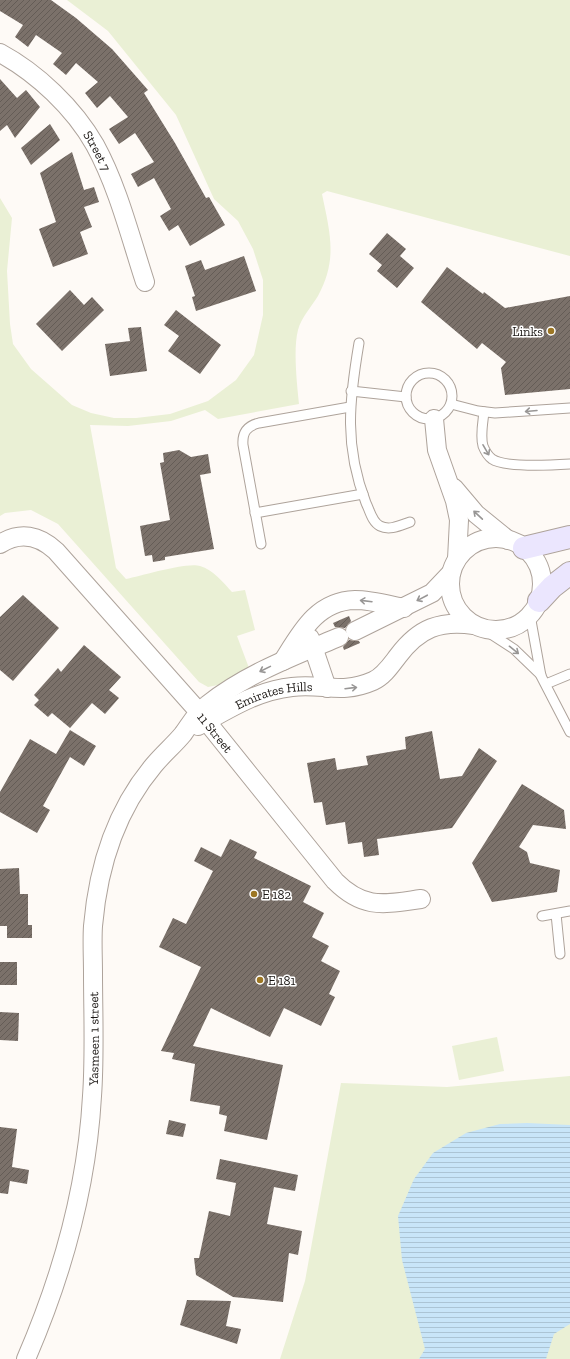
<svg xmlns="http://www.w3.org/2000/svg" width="570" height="1359" viewBox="0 0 570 1359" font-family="'Zilla Slab',serif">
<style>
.green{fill:#eaf0d5}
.water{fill:url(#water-rules)}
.building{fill:url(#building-hatch)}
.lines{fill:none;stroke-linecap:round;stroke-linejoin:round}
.lane-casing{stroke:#aea39b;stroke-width:11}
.street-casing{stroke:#aea39b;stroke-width:20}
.secondary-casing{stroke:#aea39b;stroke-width:24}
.lane{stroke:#fff;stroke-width:9}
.street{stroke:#fff;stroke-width:18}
.secondary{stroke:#ebe6fe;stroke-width:22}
.oneway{stroke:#989695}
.poi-dot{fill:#9d7724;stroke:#fff;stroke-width:1.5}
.labels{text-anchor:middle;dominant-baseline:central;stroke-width:3;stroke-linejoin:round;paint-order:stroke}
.street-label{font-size:13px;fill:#1a1613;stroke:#fff}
.poi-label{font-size:13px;fill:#1a1613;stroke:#fff;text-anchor:start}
</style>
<defs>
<pattern id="water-rules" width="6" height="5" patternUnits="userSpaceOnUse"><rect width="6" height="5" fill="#c8e5f8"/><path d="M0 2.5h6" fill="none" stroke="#abc4d4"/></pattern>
<pattern id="building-hatch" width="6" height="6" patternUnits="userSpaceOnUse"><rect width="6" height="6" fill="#7b716a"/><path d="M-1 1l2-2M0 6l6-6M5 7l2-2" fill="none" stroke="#645c56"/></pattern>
</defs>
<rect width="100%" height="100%" fill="#fefaf6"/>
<g class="green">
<path d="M67,0h503v256l-243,-65 -5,3c8,39 16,65 -4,102 -6,10 -17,22 -20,34 -5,19 -1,54 1,74l-81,15 -13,-9 -34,11 -43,5 -38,-1 26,143 10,11c16,-3 60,-17 74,-13 13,4 23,16 32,26l13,-2 10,40 -18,6 12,32 -31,17 -10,2 -9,-5 -141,-158 -27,-14 -26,3 -5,3v-318l12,20 -5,53 3,53 3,20 18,25 41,36 19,8 23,5h22l34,-4 38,-13 28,-21 18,-25 9,-40v-35l-10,-31 -15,-28 -24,-22 -38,-84 -68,-84z"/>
<polygon points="497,1037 504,1071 459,1080 452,1046"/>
<polygon points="570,1076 570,1359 280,1359 305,1281 341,1083 447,1087"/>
</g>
<polygon class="water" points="527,1123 570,1125 570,1324 554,1334 546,1359 419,1359 425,1349 402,1260 398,1216 414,1179 433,1153 466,1133 500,1124"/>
<g class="building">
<polygon points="0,0 51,0 76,18 112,49 148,90 144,93 175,143 206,198 209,197 225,225 190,246 178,225 169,231 160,216 171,209 154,178 138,187 131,174 154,162 135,133 119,144 109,129 128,117 110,96 97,108 85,93 98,82 76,63 66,75 53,64 62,53 36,35 28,47 15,37 23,25 0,11"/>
<polygon points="0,79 17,98 26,90 40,107 15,138 7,125 0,131"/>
<polygon points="50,124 60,140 31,165 21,148"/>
<polygon points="72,152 84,190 94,187 99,202 84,207 92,227 80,232 88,254 53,267 39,229 56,222 40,173"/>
<polygon points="387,233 406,249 400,256 414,268 397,288 377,271 382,265 369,254"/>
<polygon points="244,256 256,291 196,311 192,297 195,296 185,266 201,260 205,270"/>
<polygon points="447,267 483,294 484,292 505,308 570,296 570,389 505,395 501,368 506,362 482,343 477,349 421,302"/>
<polygon points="70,290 84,305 92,297 104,310 62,351 36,324"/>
<polygon points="176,310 221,345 200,374 168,351 179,336 164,325"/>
<polygon points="141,327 147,371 110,376 105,344 130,341 128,328"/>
<polygon points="179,450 191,457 208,454 211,473 200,475 214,549 165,557 165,560 153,562 152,555 145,556 140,526 170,520 160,463 164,462 163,453"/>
<polygon points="23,595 59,628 13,681 0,670 0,617"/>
<polygon points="349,616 351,621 345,628 335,627 333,623"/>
<polygon points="349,640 359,641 360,643 344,650 343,647"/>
<polygon points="84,645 121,677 109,690 119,698 105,714 92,703 70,728 52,713 48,717 34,705 39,700 34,695 58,668 61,672"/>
<polygon points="70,730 96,746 84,766 70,757 43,806 50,810 37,833 0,812 0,792 30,739 56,754"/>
<polygon points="432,731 440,779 462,776 479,748 497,761 452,828 377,839 379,855 364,857 362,842 348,844 345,822 326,825 322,802 314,803 307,763 335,758 337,770 368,765 366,756 406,749 405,737"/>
<polygon points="522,784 564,810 566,829 533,825 519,847 527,852 530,863 560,870 557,892 492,902 472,863"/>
<polygon points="230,839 257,852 254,858 311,886 303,902 324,913 312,937 329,946 321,961 340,971 329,994 335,997 321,1026 284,1008 270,1037 211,1008 193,1046 283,1065 267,1140 224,1131 227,1116 219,1114 220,1106 190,1101 195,1064 172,1059 174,1053 161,1051 201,967 159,947 173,918 186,924 213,871 194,861 201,847 221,857"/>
<polygon points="19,868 20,894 28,894 28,925 32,925 32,938 7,938 7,926 0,926 0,869"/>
<rect x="0" y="962" width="17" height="23"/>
<polygon points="0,1012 19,1013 18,1041 0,1040"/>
<polygon points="169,1120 186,1124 183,1137 166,1134"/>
<polygon points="0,1127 17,1129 12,1167 29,1170 27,1184 10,1181 8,1194 0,1193"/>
<polygon points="220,1159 298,1175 295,1191 274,1187 267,1224 302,1231 298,1255 289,1253 283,1302 233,1297 196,1275 194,1258 199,1258 209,1211 230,1216 236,1183 216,1179"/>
<polygon points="187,1300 231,1301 226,1326 241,1329 237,1344 180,1325"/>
</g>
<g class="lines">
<g class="lane-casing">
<g id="lane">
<path d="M359,343c-10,59 -15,103 7,160 4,8 6,19 14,23 10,5 21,-1 30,-4"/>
<circle cx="429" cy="396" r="23"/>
<polyline points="351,391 406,397"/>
<polyline points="451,404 478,411 495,413 570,408"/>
<path d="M484,412c-1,10 -4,24 -1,34 2,5 5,10 9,13 13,9 62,6 78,5"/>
<polyline points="255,513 363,494"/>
<path d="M261,544l-18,-99c-1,-13 4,-19 16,-22l91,-16"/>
<polyline points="530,615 541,676 570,732"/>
<polyline points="483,629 514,649 541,675"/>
<polyline points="546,684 570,674"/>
<polyline points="556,914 560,954"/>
<polyline points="542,916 570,911"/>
</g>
</g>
<g class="street-casing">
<g id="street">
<path id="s1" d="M0,53c37,20 74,55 95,92 23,42 35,91 50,137"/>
<polyline points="434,419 437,450 455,501 459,520 457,559"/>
<polyline points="454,488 476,514 508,540"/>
<circle cx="496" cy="584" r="46"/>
<path id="s2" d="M0,544c20,-13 39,-9 56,7l143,161 136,169c29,29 49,23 86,18"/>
<polyline points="355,631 432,593 451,573"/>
<polyline points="310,638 327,688"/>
<path d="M283,661c18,-29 34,-60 72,-61 16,0 34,5 49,8"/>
<path id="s3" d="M198,726c31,-17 58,-35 94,-39 31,-4 49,8 81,-6 11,-5 18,-16 25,-25 21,-28 42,-36 76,-31"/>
<path id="s4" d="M26,1359c36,-83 61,-172 66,-263 3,-41 1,-82 1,-123 0,-16 -1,-32 0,-47 5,-58 23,-116 61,-161 9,-11 20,-20 29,-31 8,-11 13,-21 24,-29 39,-31 87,-49 132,-68"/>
</g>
</g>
<g class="secondary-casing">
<g id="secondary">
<polyline points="524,548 570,537"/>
<polyline points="539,601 552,587 570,573"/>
</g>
</g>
<use href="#lane" class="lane"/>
<use href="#street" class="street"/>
<use href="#secondary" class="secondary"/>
</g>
<defs><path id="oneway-shaft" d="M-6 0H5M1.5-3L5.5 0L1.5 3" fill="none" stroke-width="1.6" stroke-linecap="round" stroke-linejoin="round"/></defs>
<g class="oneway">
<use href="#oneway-shaft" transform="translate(531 411) rotate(175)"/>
<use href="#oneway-shaft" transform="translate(486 450) rotate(60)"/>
<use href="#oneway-shaft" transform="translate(478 515) rotate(-137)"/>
<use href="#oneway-shaft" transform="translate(422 598) rotate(152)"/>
<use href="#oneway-shaft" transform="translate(366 601) rotate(-173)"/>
<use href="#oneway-shaft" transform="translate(514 650) rotate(39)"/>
<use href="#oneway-shaft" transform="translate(265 669) rotate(154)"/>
<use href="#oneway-shaft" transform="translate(351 688) rotate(-7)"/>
</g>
<g class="poi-dot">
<circle cx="551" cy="331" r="4"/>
<circle cx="254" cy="894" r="4"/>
<circle cx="260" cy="980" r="4"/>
</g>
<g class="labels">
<g class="street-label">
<text stroke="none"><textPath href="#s1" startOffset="140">Street 7</textPath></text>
<text stroke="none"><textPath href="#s3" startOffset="83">Emirates Hills</textPath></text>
<text stroke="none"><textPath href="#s2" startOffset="303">11 Street</textPath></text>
<text stroke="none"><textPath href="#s4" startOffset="330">Yasmeen 1 street</textPath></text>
</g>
<g class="poi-label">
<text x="543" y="331" text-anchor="end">Links</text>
<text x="262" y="894">E 182</text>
<text x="268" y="980">E 181</text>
</g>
</g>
</svg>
